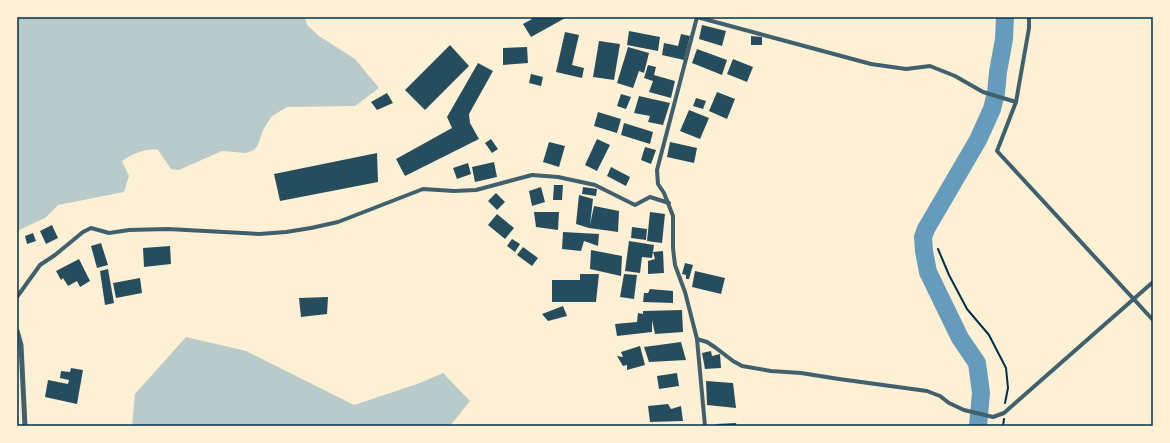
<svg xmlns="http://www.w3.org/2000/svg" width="1170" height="443" viewBox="0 0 1170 443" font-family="Mulish,sans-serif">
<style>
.green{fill:#b9caca}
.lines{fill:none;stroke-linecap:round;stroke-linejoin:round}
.river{stroke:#669bbc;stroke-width:18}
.building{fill:#264d5e}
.path{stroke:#003049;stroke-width:2}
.minor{stroke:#3f606c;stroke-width:4}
.tertiary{stroke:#3f606c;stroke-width:5}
.neatline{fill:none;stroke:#003049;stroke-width:1.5}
</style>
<rect width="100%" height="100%" fill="#fdf0d5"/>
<g class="green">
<path d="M17,17h288l2,8 12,11 36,23 24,29 -24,18 -68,1 -15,9 -9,14 -5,15 -4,5 -8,3 -24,-2 -43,19 -8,-1 -13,-19c-12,-2 -26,4 -36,11l7,15 -5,16 -66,13 -13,13 -28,13z"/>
<polygon points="186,337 246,351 354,405 420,383 443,373 470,401 450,426 132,426 135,394"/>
</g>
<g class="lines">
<polyline class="river" points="978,426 981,393 977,363 960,338 928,272 924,251 923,237 926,229 978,140 992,109 996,93 998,72 1004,39 1005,17"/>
</g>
<g class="building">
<polygon points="530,17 567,17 531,37 523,24 532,19"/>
<polygon points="702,25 726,31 722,46 699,39"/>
<polygon points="629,31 660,37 658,51 627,45"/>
<polygon points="565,32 579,35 572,65 584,68 582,78 556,72"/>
<polygon points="681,34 690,36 684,60 662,55 664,43 678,46"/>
<polygon points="751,36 762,37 762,45 751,45"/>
<polygon points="599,41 620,44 614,80 593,77"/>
<polygon points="450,45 469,66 425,110 405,90"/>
<polygon points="527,47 528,63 503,65 503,48"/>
<polygon points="628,47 649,53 644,73 639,71 633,88 617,83"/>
<polygon points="697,49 727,60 722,75 692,63"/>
<polygon points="733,59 753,67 747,82 727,74"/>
<polygon points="478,63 493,71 469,114 470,123 479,139 405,176 396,159 452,128 447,117"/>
<polygon points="648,65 656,67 654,75 675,81 671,98 649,92 653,81 644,78"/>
<polygon points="531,74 543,77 541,86 529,83"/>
<polygon points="717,92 735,99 727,119 709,111"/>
<polygon points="387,93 393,103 377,110 371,102"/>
<polygon points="621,94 631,97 626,109 617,106"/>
<polygon points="639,96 670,103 663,125 648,122 650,116 634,113"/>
<polygon points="696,98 706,101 703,109 693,106"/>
<polygon points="689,110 709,118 700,139 680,131"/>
<polygon points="598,112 621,119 617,133 594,126"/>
<polygon points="624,123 653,132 650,144 621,135"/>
<polygon points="491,139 498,149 492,153 485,143"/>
<polygon points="597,139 610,145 597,171 585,165"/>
<polygon points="549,142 565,146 559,167 543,162"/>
<polygon points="670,142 697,148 694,163 667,157"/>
<polygon points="645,147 656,150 651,164 641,160"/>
<polygon points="377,153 378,182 280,201 274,174"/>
<polygon points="494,162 497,177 475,182 472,167"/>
<polygon points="468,163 471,174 457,179 453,168"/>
<polygon points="611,167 630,177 626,186 607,176"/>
<polygon points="554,185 563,185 562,200 553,200"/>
<polygon points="541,187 545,202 532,206 529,191"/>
<polygon points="583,187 597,189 596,196 582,194"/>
<polygon points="496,193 505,202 497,210 488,201"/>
<polygon points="579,195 593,199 590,225 594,206 619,211 618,232 589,228 576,224"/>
<polygon points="534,212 559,212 558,230 536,227"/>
<polygon points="650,212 665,214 662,243 647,241"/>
<polygon points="497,214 514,228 505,239 488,225"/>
<polygon points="52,225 58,238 46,244 40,231"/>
<polygon points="632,227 647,229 646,240 631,238"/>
<polygon points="563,232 599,234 598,246 584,241 581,251 562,249"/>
<polygon points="33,233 36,241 27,244 25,236"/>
<polygon points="512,239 520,244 515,252 507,246"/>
<polygon points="629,241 654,245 652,258 642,257 640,273 625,271"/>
<polygon points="101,243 108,265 97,268 91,246"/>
<polygon points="170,246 171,264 144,267 143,248"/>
<polygon points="523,247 538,258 532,266 517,255"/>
<polygon points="591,250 622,256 621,276 590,269"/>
<polygon points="663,251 664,273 648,274 648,261 655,259 653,252"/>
<polygon points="79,259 90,281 80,287 77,281 68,286 63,278 61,280 56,271"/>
<polygon points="685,263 693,265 689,279 686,279 686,275 682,274"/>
<polygon points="108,269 114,303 105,305 100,271"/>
<polygon points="695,271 725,278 721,294 692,287"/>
<polygon points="580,274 599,274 596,302 552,302 552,280 580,280"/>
<polygon points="624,274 637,275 634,299 620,297"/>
<polygon points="140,278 142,293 116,298 113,283"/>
<polygon points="650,289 673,291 673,303 643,302 644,293 648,293"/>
<polygon points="328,297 327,314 301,317 299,298"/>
<polygon points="563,306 567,316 548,321 542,314"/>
<polygon points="682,310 683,332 655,334 652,320 652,332 617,336 615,324 637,322 638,313 643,314 643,311"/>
<polygon points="681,342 686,360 649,362 644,347"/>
<polygon points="640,346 645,365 627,370 627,365 623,366 617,356 623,357 621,352"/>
<polygon points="711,351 712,356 720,354 721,368 705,369 702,353"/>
<polygon points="71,368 83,370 77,404 45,397 48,380 68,384 69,380 60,378 61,371 70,372"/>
<polygon points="677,373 679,386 659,389 657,376"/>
<polygon points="706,381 733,383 736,408 707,405"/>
<polygon points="668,404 671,409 681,406 683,421 650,422 648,406"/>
<polygon points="736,423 737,426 717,426 716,424"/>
</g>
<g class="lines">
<g class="path">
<polyline points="938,249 949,275 967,309 989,335 1006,368 1008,388 1005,403"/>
<polyline points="1003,426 1004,419"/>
</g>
<g class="minor">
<polyline points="697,17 657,170 658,184 664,193 673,216 673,248 675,265 685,292 697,339 705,426"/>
<polyline points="697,17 871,64 906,69 930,66 955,76 983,92 1016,102"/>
<polyline points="1029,17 1029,28 1016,102 997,151 1153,320"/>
<polyline points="17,297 40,265 55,255 83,232 91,228 109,233 129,230 168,229 259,234 286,232 311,228 338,222 423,189 454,191 476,190 532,175 558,177 595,185 635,205 650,197 669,203"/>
<polyline points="697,339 707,342 716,348 733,361 742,366 771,371 801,373 839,379 927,391 940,396 949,403 964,410 993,417 1004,413 1153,282"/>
</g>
<polyline class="tertiary" points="17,331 21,345 25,426"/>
</g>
<rect width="1170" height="443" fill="none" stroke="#fdf0d5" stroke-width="36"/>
<rect x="18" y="18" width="1134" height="407" class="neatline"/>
</svg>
